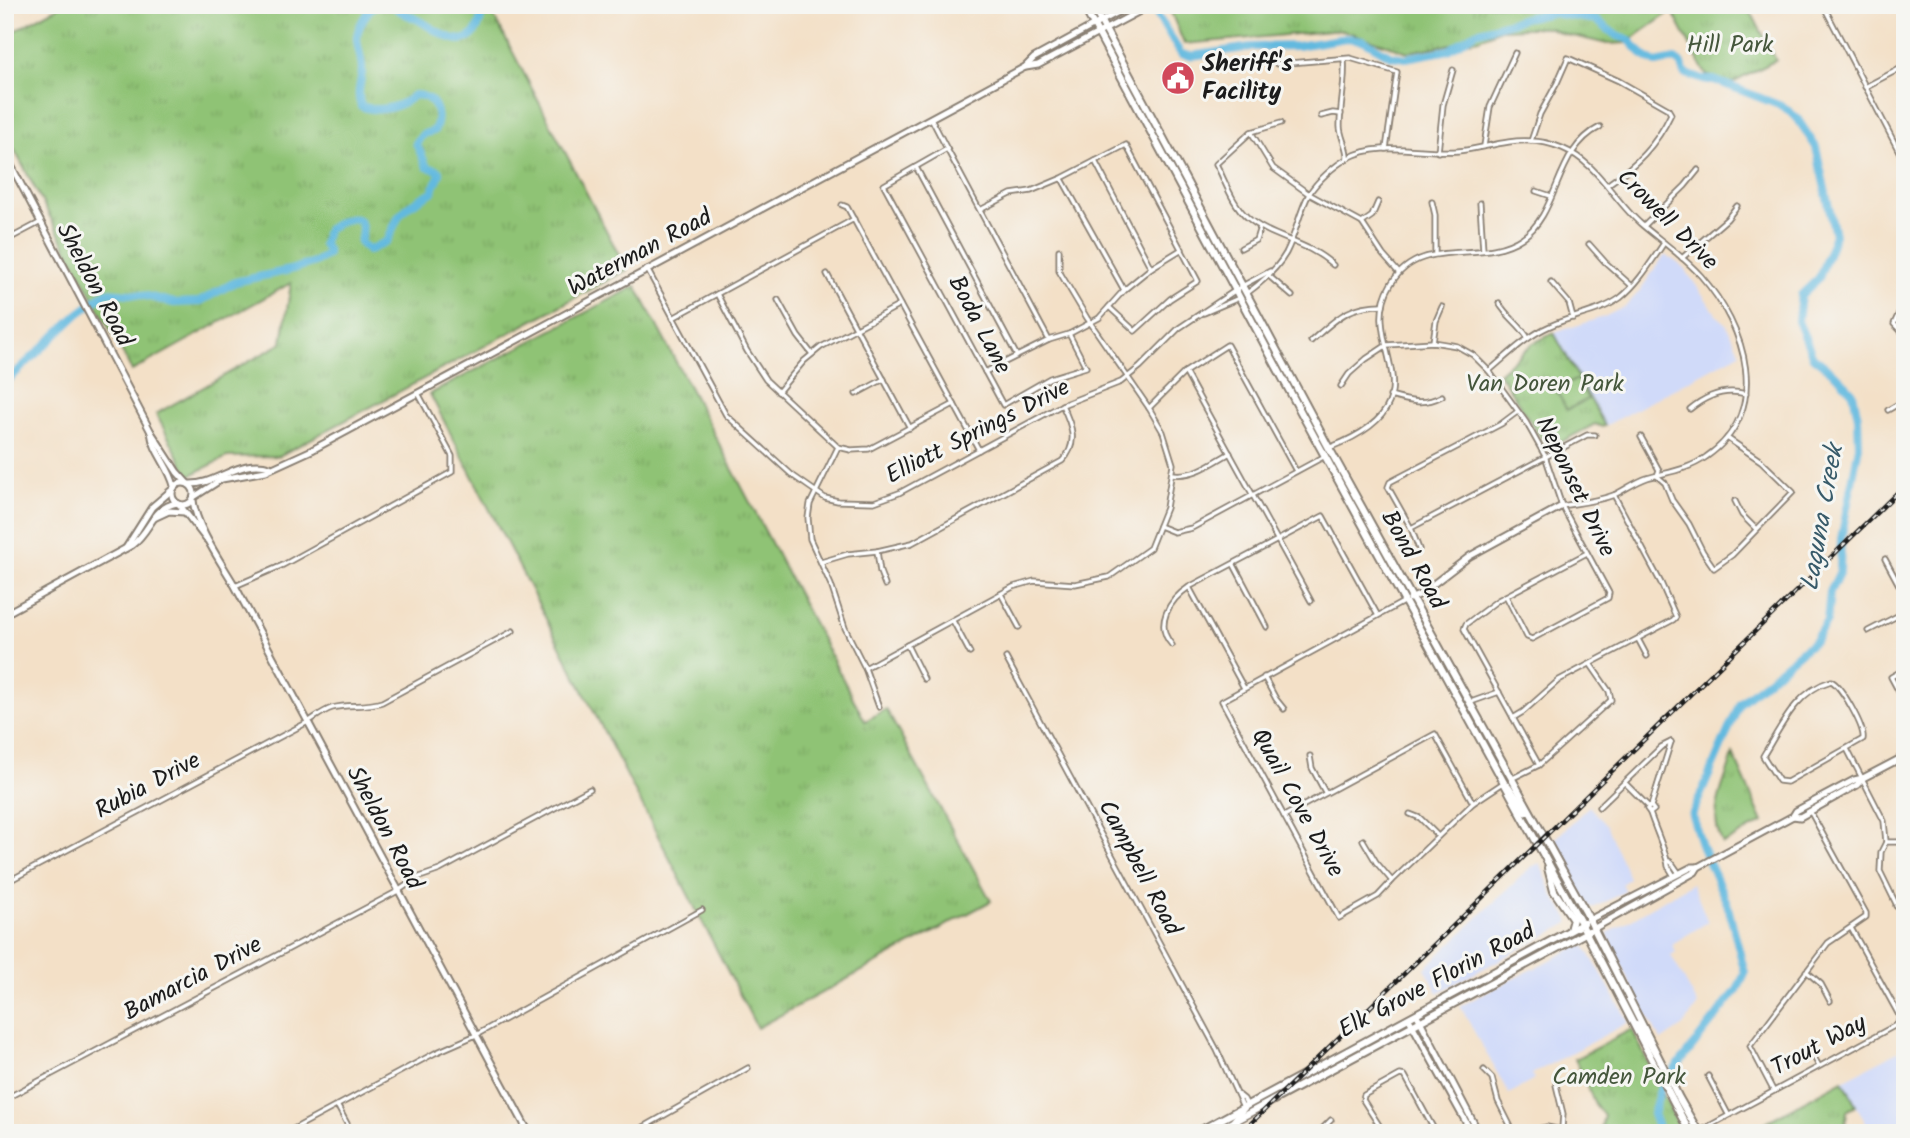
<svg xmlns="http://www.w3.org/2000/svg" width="1910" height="1138" viewBox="0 0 1910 1138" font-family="Kalam,sans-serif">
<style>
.built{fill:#d0daf9}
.grass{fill:url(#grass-tufts);stroke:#567048;stroke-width:2}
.garden{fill:#8fc374;stroke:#567048;stroke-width:2}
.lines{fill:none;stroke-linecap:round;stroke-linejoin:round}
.river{stroke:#62b9df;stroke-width:8}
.minor-casing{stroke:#887e72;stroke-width:7}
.tertiary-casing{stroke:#887e72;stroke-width:9}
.secondary-casing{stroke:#887e72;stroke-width:9}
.primary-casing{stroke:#887e72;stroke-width:10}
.minor{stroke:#fff;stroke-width:3.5}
.tertiary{stroke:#fff;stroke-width:5}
.secondary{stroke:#fff;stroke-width:5}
.primary{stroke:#fff;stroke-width:6}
.rail-casing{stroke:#1c1c1c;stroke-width:4.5}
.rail{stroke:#f6f6f2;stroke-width:2;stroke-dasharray:5;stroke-linecap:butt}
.labels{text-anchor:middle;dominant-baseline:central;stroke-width:6;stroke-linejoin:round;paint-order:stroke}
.park-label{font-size:24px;fill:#44563b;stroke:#f6f6f2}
.poi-label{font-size:24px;font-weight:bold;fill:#1c1c1c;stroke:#f6f6f2;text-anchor:start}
.street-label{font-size:24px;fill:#1c1c1c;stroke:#f6f6f2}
.water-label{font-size:26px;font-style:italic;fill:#385b6a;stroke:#f6f6f2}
</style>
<defs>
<pattern id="grass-tufts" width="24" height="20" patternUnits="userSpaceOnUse" patternTransform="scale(1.75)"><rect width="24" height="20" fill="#8fc374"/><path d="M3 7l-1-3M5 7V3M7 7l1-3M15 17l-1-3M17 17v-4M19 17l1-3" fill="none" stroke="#7ba764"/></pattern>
</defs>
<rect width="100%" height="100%" fill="#f6f6f2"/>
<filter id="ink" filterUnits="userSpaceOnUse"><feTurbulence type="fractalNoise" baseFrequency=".0143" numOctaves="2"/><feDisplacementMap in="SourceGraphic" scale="14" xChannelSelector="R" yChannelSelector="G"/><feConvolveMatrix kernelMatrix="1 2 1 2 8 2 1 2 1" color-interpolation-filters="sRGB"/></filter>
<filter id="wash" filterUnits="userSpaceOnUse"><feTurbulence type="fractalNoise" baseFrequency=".00686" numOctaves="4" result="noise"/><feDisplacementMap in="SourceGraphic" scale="28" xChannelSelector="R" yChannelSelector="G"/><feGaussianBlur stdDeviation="1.57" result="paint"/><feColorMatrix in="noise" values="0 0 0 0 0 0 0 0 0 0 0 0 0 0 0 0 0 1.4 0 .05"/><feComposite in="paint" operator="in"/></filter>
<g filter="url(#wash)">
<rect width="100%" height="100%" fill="#f3e0c7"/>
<g class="built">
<polygon points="1667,255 1684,268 1719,318 1726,324 1740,353 1605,426 1554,333 1606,316 1626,306 1638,293 1664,256"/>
<polygon points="1589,806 1607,827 1629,878 1622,884 1626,891 1593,908 1587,904 1552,842"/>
<polygon points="1540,863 1553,895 1569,919 1569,923 1438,993 1425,968 1531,867"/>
<polygon points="1692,883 1708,922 1672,944 1676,952 1671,955 1698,1005 1683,1026 1661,1041 1630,984 1607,934"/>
<polygon points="1580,945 1585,946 1629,1022 1532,1074 1534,1080 1509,1094 1460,1006"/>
<polygon points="1905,1048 1905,1133 1871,1133 1843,1080"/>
</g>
<g class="grass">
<polygon points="62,5 488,5 627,270 279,456 227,457 189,476 156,414 282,343 291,283 132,371 5,132 5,36"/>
<polygon points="1168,5 1736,5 1750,10 1776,60 1731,84 1706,75 1672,11 1626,43 1607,44 1561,33 1550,28 1527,28 1500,29 1479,39 1408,52 1342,30 1184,44"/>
<polygon points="636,286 865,721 886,709 991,901 757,1028 430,394"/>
<polygon points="1554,333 1605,426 1602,427 1595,424 1548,449 1499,373 1533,343"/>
<path d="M1733,754l30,68 -40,22c-17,-31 2,-59 10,-90z"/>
<polygon points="1632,1029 1682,1133 1600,1133 1604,1116 1595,1104 1575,1059"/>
<polygon points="1843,1080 1856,1105 1847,1111 1845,1128 1835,1133 1765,1133 1761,1125"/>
</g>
<polygon class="garden" points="1577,379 1588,399 1567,410 1556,390"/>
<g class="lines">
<g class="river">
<path d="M393,5c9,10 18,10 29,17 15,9 44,32 56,5 3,-7 4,-15 6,-22"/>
<polyline points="1151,5 1181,54 1191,56 1251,47 1297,46 1346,38 1363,40 1391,56 1406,58 1449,50 1476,32 1528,17 1552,13 1596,20 1617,36 1628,39 1644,56 1656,63 1675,59 1682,64 1684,73 1703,80 1714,80 1784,107 1797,118 1816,147 1835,235 1819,278 1801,295 1798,321 1813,357 1839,377 1853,393 1858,417 1859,446 1841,539 1840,571 1830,592 1827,621 1815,640 1740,703 1692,815 1702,847 1727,903 1745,973 1737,990 1661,1087 1653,1114 1660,1133"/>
<path d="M5,383l73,-69 29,-22 35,3 32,8 25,-1 36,-20 55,-12 25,-8 12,-7v-5l-4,-6 4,-14c18,-12 42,-23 33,12l8,9 19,-10 12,-25 11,-11 22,-13 8,-18 -2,-4 -11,-3 -11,-24 7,-9 11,-3c9,-18 0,-36 -20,-36 -14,13 -36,18 -53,11 -5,-12 0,-23 1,-34 1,-11 -5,-25 -5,-34 0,-10 11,-30 19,-33"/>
</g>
</g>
</g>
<g filter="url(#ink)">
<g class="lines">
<g class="minor-casing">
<g id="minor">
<polyline points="1749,5 1779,5"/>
<polyline points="1823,5 1905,163"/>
<path d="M1344,59c2,23 -4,44 -4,67 0,11 8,22 7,32"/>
<polyline points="1277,64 1350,58 1397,72 1386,149"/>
<polyline points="1865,87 1905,66"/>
<polyline points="1321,116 1333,113 1341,114"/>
<polyline points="931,118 947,149"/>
<path d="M1281,123l-30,9 -35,32c9,16 16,40 31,53 24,22 59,23 86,48"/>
<polyline points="1251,132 1273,168 1309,194 1362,223 1383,255 1399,273"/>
<path d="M1531,141l9,-27 17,-31 11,-25 51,23 49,28 3,5c-15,32 -35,51 -64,71"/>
<polyline points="1484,146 1490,107 1515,53"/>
<polyline points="1438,152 1443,105 1453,70"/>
<polyline points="1095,161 1151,268"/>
<polyline points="916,167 1017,356"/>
<polyline points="1062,179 1124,290"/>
<polyline points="1536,191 1551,196"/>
<polyline points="1432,202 1435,215 1435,253"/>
<polyline points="1480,203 1483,250"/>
<polyline points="842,205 847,207 979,450"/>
<polyline points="980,210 1011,194 1031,191 1062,178 1126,145 1198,281 1170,299 1135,331 1109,307"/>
<polyline points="1362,223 1372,216 1378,202"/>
<polyline points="1644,226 1685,186 1698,170"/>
<polyline points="5,241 41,222"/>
<polyline points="1589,244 1605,262 1632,286"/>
<polyline points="1241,248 1256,240 1260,227"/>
<polyline points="1682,258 1727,219 1737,206"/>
<polyline points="647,269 726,415 792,475 825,498 838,501 874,502 899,493 1062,405 1121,382 1140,367 1179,328 1242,286 1270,271"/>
<polyline points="827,274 910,428"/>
<polyline points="1269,276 1292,296"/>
<polyline points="1551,282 1569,303 1573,318"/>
<polyline points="717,294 747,351 766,380 838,447 851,450 869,449 954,404"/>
<path d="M1246,294c15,-11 31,-25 40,-41 10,-19 13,-41 23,-59 8,-13 26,-29 39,-36 32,-18 75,-4 110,-7 24,-2 48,-12 73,-10 10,0 21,3 31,7 36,15 51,52 79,76 20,17 42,32 60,52 45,51 72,135 5,181 -18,13 -38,15 -59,21 -12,4 -22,12 -33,17 -16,6 -35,8 -52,11"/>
<polyline points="778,300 798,336 812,354"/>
<polyline points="1905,300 1894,324 1905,335"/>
<path d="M1499,303c8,14 21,21 29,35"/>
<polyline points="1204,313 1239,298"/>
<polyline points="673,318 854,219"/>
<polyline points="1049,340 947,149 884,185 1003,405 1050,378 1086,367 1069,334"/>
<path d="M1311,341c25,-22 37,-36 72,-36"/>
<polyline points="1433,342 1436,321 1442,307"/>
<path d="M1489,371c20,-17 38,-35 61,-45 23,-11 49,-13 70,-28 18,-14 31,-36 44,-55"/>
<polyline points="985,372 1049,340 1069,334 1099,318 1124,290 1151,268 1182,249"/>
<polyline points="1185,372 1311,601"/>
<polyline points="1341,386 1349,374 1366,359 1387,345 1433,342 1457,346 1473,355 1489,371 1526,422 1545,456 1562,506 1609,593 1608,598 1532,639 1527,637 1506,596"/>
<polyline points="778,392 804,361 821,347 900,305"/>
<polyline points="856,394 884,379"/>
<path d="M1390,396c19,5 33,10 52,0"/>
<polyline points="1149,408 1185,372 1227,345 1296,471"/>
<path d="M1690,409c17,-14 35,-21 56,-15"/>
<polyline points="1888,410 1905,400"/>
<polyline points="1641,437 1659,470 1657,476 1665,483 1672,500 1689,524 1703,552 1714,568 1732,555 1793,492 1761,461 1727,438"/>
<polyline points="838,447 810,504 808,518 810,539 831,585 845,628 865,668 879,707"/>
<path d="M1331,447c118,-46 23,-102 60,-163 30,-50 90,-18 131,-46 38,-25 32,-88 78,-111"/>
<path d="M1172,474c22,3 39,-10 58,-21"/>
<polyline points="1735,501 1742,515 1756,529"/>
<polyline points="1159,526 1174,532 1192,528 1325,456"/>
<polyline points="1411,528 1587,435 1595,435"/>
<polyline points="1419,549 1411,528 1388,487 1390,482 1501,424 1517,412"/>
<polyline points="877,551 880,572 885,585"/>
<polyline points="1885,559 1905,596"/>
<path d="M821,562l27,-8 29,-3 35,-8 150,-82c17,-17 10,-36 0,-56"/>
<polyline points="1234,565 1267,627"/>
<polyline points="235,586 283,565 452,472 452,456 418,393"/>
<polyline points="1189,587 1244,688"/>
<polyline points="1001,594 1019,627"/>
<polyline points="1405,601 1222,701 1339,918 1378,896 1392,881 1473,803 1503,783"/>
<polyline points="953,621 970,653"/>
<polyline points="1868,631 1905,612"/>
<polyline points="1638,639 1647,656"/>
<polyline points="907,645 924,679"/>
<path d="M1172,645c-18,-20 -3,-45 17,-58l134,-71 54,98"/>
<polyline points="1006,658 1217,1050 1243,1107"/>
<polyline points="865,668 1013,587 1034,581 1075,584 1109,577 1150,548 1166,508 1173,464 1163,432 1149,408 1087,318 1059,271 1059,250"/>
<polyline points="1905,669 1891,677 1905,703"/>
<polyline points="1264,677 1276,699 1284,709"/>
<path d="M1831,681c10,4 34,47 32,58l-76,43 -8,-1 -16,-25c18,-29 33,-65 68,-75z"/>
<polyline points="1471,702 1499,692"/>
<polyline points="1513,718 1523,712 1559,680 1673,620 1676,617 1661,583 1614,495"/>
<polyline points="1847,749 1884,821 1886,842 1881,852 1880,871 1905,922"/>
<polyline points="1310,756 1312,768 1325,792"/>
<polyline points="1539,765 1464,629 1466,624 1498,600 1587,553"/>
<polyline points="1513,778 1539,765 1611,700 1609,691 1591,665"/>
<polyline points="1625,783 1648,806"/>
<polyline points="1651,806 1654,810 1650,813 1647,809 1651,806 1671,742"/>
<polyline points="1599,807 1661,747 1671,742"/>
<path d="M1650,813c4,13 18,44 18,53l6,10"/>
<polyline points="1410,814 1420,818 1438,836"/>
<polyline points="1284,816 1435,734 1473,803"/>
<polyline points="1363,840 1376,862 1392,881"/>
<polyline points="1886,842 1905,842"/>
<polyline points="1669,861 1672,863 1679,873"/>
<path d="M5,883l303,-161c8,-5 15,-11 24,-14 17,-5 33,0 50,-6l131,-71"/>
<polyline points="1896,906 1905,901"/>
<polyline points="1806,971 1821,984 1830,1001"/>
<polyline points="1810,1050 1819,1066"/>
<polyline points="1484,1070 1492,1078 1498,1101 1514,1133"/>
<polyline points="1708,1076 1728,1114"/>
<polyline points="1556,1085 1563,1114 1562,1128"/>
<polyline points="1773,1090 1750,1046 1828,943 1866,917 1866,913 1810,811"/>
<polyline points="1239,1095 1244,1099 1247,1105"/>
<polyline points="5,1099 398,891 417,878 440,870 590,789"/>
<polyline points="337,1105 352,1133"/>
<polyline points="1698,1132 1898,1024 1900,1017 1851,928"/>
<polyline points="286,1133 435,1053 476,1035 702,910"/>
<polyline points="633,1133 748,1068"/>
<polyline points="1318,1133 1331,1120"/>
<polyline points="1384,1133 1363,1100 1364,1095 1400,1075 1405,1076 1436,1133"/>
<polyline points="1517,1133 1547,1127 1576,1133"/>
</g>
</g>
<g class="tertiary-casing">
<g id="tertiary">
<polyline points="5,154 151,432 177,472 187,483"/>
<path d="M151,432c2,20 19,35 23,54"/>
<polyline points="1410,599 1419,595 1470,556 1562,506"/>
<polyline points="1417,1015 1479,1133"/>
<polyline points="1409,1019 1472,1133"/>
</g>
</g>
<g class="secondary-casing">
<g id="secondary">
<polyline points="1026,67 1038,65 1151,5"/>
<circle cx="183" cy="494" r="11"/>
<path d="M188,484c28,2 52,-27 82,-17"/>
<polyline points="194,497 222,479 266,471 312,450 955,105 1025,67 1034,58 1131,5"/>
<path d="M193,500c3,27 28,62 42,86l294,547"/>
<polyline points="179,504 206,539"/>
<polyline points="154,518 169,511 184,512"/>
<polyline points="126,548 152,507 173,489"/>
<path d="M5,614l127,-69c20,-15 19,-37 45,-42"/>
<polyline points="1793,816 1800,817 1857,785 1863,778"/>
<polyline points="1589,920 1692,867 1698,867"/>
<polyline points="1593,929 1695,872 1698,867 1793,816 1796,811 1854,780 1863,778 1905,756"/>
<polyline points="1634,1024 1638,1025 1655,1053"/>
<polyline points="1233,1121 1247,1105"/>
</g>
</g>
<g class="primary-casing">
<g id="primary">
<polyline points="1083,5 1303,416 1582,925 1690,1133"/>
<polyline points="1092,5 1329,448 1585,911 1679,1098 1699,1133"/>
<polyline points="1508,786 1526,812"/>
<polyline points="1548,868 1554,891 1573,919 1570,930"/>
<polyline points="1196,1133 1584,923"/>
<polyline points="1212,1133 1589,931"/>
</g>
</g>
<use href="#minor" class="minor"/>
<use href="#tertiary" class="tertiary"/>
<use href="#secondary" class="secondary"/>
<use href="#primary" class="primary"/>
<g class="rail-casing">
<polyline id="rail" points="1241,1133 1905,485"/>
</g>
<use href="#rail" class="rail"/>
</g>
</g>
<defs>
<g id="civic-disc" transform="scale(1.75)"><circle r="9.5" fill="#d1495b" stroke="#f6f6f2"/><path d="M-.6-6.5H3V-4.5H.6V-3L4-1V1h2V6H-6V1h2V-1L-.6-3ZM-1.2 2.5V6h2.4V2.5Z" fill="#fff"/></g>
</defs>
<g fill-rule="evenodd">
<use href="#civic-disc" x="1178" y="78"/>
</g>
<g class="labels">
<g class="park-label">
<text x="1730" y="45">Hill Park</text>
<text x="1545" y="384">Van Doren Park</text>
<text x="1619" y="1077">Camden Park</text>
</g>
<g class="poi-label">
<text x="1202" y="64">Sheriff's<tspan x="1202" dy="28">Facility</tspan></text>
</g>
<g class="street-label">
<text transform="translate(1667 220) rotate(45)">Crowell Drive</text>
<text transform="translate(640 253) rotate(-28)">Waterman Road</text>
<text transform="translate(94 285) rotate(62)">Sheldon Road</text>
<text transform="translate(979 325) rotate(62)">Boda Lane</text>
<text transform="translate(978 432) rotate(-27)">Elliott Springs Drive</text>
<text transform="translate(1575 487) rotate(64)">Neponset Drive</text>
<text transform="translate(1413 560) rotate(61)">Bond Road</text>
<text transform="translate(148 786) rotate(-28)">Rubia Drive</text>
<text transform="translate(1297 803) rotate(61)">Quail Cove Drive</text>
<text transform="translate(384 828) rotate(62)">Sheldon Road</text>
<text transform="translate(1139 868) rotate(62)">Campbell Road</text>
<text transform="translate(193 979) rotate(-28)">Bamarcia Drive</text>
<text transform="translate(1437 981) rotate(-28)">Elk Grove Florin Road</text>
<text transform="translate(1819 1046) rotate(-28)">Trout Way</text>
</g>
<g class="water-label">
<text transform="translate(1823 518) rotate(-80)">Laguna Creek</text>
</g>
</g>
<rect width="1910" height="1138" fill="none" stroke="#f6f6f2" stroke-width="28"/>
</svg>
